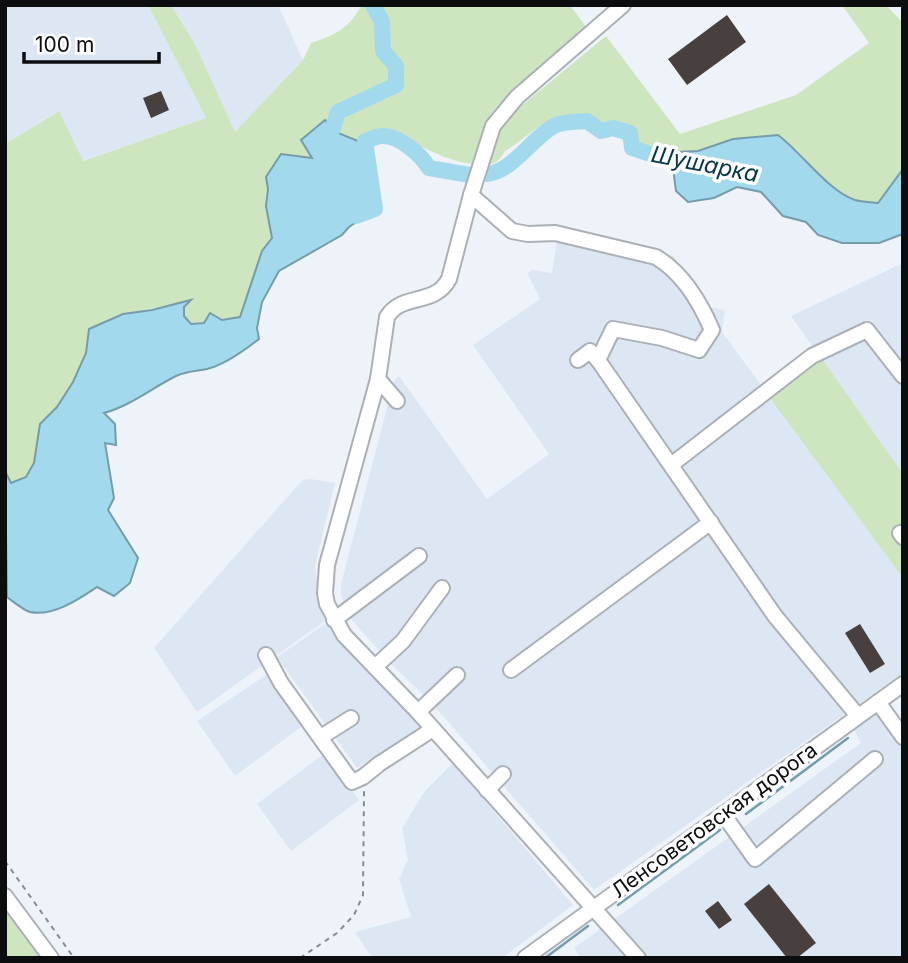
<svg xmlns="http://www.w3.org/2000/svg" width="908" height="963" viewBox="0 0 908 963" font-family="Inter,sans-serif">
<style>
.built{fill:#dde7f4}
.green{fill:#cde6c0}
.water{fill:#a3d9ed;stroke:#759caa;stroke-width:2}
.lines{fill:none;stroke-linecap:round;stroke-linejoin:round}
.stream{stroke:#759caa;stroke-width:2.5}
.river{stroke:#a3d9ed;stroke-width:16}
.building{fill:#48403f}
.minor-casing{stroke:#abb0b6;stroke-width:18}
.path{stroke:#888c91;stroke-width:2;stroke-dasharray:5 5;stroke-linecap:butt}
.minor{stroke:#fff;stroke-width:14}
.labels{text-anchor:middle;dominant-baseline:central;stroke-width:7;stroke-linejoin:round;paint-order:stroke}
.street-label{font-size:21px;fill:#0b0d0f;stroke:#fff}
.water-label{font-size:23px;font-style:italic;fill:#063746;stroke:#fff}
</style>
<rect width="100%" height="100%" fill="#eef3fa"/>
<g class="built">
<polygon points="5,5 148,5 206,118 82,161 58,111 5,144"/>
<polygon points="171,5 278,5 303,60 235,133 195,44"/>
<polygon points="559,227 673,256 708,307 725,310 722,332 903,578 903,673 594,890 430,701 391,664 351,619 341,596 341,584 394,381 399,376 487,499 549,454 473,345 540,299 527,273 533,270 552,273"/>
<polygon points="903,263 903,474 791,316"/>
<polygon points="310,479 335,483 315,566 320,606 325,621 197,712 154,648 298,485 303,480"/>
<polygon points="325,624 422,725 357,768 277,657"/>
<polygon points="266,675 301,727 235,776 197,721"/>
<polygon points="877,713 903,749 903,958 581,958 574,948 861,743 854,730"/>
<polygon points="325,753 359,800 291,851 257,804"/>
<polygon points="453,763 573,905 502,958 372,958 355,932 411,917 399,879 408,860 402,828 425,791"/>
</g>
<g class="green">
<path d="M148,5h23l24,39 40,88 68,-72 8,-17c22,-7 40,-15 50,-38h209l19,26c-27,22 -82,59 -100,86 -9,13 -10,31 -14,47 -23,-1 -40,-12 -61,-20l-3,11 -13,-10 -2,-6 -6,2 -6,-3h-26l5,5 -25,-10 -25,26 -25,-5 -22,23 2,12 -2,17 6,32 -10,13 -22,67 -49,6 -7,-8v-9l6,-6 -67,13 -34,15 -3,23 -13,30 -16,25 -17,18 -6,38 -8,14 -15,6 -6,-12v-327l54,-33 24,50 123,-43z"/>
<path d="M842,5h44l17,18v146l-25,34 -23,-3 -26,-16 -33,-35 -63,-10 -34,12 -42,2 -23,-9 1,-13c-10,-9 -19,-9 -31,-9 -9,0 -20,-7 -32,-6 -29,0 -44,22 -67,35 -4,8 -9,13 -19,14l10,-29 13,-20 97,-80 74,98 116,-39 73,-52z"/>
<polygon points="820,356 903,474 903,578 770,398 777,388"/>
<polygon points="5,907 42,958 5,958"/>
</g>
<g class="water">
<path d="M325,120l13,13 25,10 11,67 -25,17 -7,8 -63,36 -17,31 -5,26 2,11c-14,11 -34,26 -52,30 -10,2 -21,2 -31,7 -24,12 -46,30 -72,37l11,11 1,21 -11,-2 9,55 -6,12 30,48 -8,25 -16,13 -17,-9c-18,12 -44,30 -67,25 -7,-2 -16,-10 -23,-15l-2,-126 6,12 15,-6 8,-14 6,-39 17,-17 16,-25 13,-29 3,-24 34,-15 29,-4 39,-10 -7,7v9l7,8 13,-1 6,-10 12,7 18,-3 22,-66 10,-13 -6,-32 2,-17 -2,-12 15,-23 31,4 -11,-18z"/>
<path d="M778,135c24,18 50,56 77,65 7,2 16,2 23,3l25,-34v65l-24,9h-37l-24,-8 -12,-13 -23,-6 -22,-24 -24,-5 -23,11 -26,4 -12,-11 -3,-23 -16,-10 -19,-5 1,-5 18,5 41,-2 35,-12z"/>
</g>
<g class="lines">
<g class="stream">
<polyline points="746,814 848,738"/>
<polyline points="618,905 720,830"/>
<polyline points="545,958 588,926"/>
</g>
<g class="river">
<polyline points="327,146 338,112 396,85 396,66 383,51 382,22 373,5"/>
<path d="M487,174c25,-2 45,-36 67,-48 9,-5 23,-4 33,-5l14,10 12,-3 17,5 2,15 24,8"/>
<path d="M356,216l19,-7 -10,-68c5,-1 12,-5 17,-5 17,-1 39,19 47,32l41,7"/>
</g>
</g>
<g class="building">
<polygon points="727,15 746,42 687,85 668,59"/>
<polygon points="161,91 169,110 151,118 143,98"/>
<polygon points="860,624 885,664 870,673 845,633"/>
<polygon points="769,884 816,943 797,958 787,958 744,904"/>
<polygon points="718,901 732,920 719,929 705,911"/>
</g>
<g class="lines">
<g class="minor-casing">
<g id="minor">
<path d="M623,5l-106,92 -24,29 -22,69 -22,84c-15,28 -47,13 -62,38l-9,62 -51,186 -2,28 2,11 17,31 74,77 220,246"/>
<path d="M471,195l41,36 16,3 27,-1 101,24c27,16 44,45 56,73l-13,20 -37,-12 -49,-9 -15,31 177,256 83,100"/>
<polyline points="578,360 590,351 598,360"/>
<polyline points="378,379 397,401"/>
<polyline points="671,465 812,356 867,330 903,376"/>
<polyline points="900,533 903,537"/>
<polyline points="334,620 419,556"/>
<polyline points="266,655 281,683 352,782 363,777 379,764 433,729"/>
<polyline points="375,667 403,641 442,588"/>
<polyline points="511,670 711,522"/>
<polyline points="878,702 903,737"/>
<polyline points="418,712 457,675"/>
<polyline points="321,737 351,718"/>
<polyline points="487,790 503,774"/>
<polyline points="723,814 755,859 875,759"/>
<polyline points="5,896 51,958"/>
<polyline points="525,958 903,684"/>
</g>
</g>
<g class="path">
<polyline points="5,861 74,958"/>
<polyline points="300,958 337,933 354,915 363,895 364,791"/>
</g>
<use href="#minor" class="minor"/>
</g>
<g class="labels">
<g class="street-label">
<text transform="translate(714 820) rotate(-36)">Ленсоветовская дорога</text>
</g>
<g class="water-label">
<text transform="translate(705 164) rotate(11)">Шушарка</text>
</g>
</g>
<rect width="908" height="963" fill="none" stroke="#0b0d0f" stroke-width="14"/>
<path d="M24 52v10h135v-10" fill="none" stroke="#0b0d0f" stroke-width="3.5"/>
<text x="35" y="52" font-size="21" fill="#0b0d0f" stroke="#ffffff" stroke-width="5" paint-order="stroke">100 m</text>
</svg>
